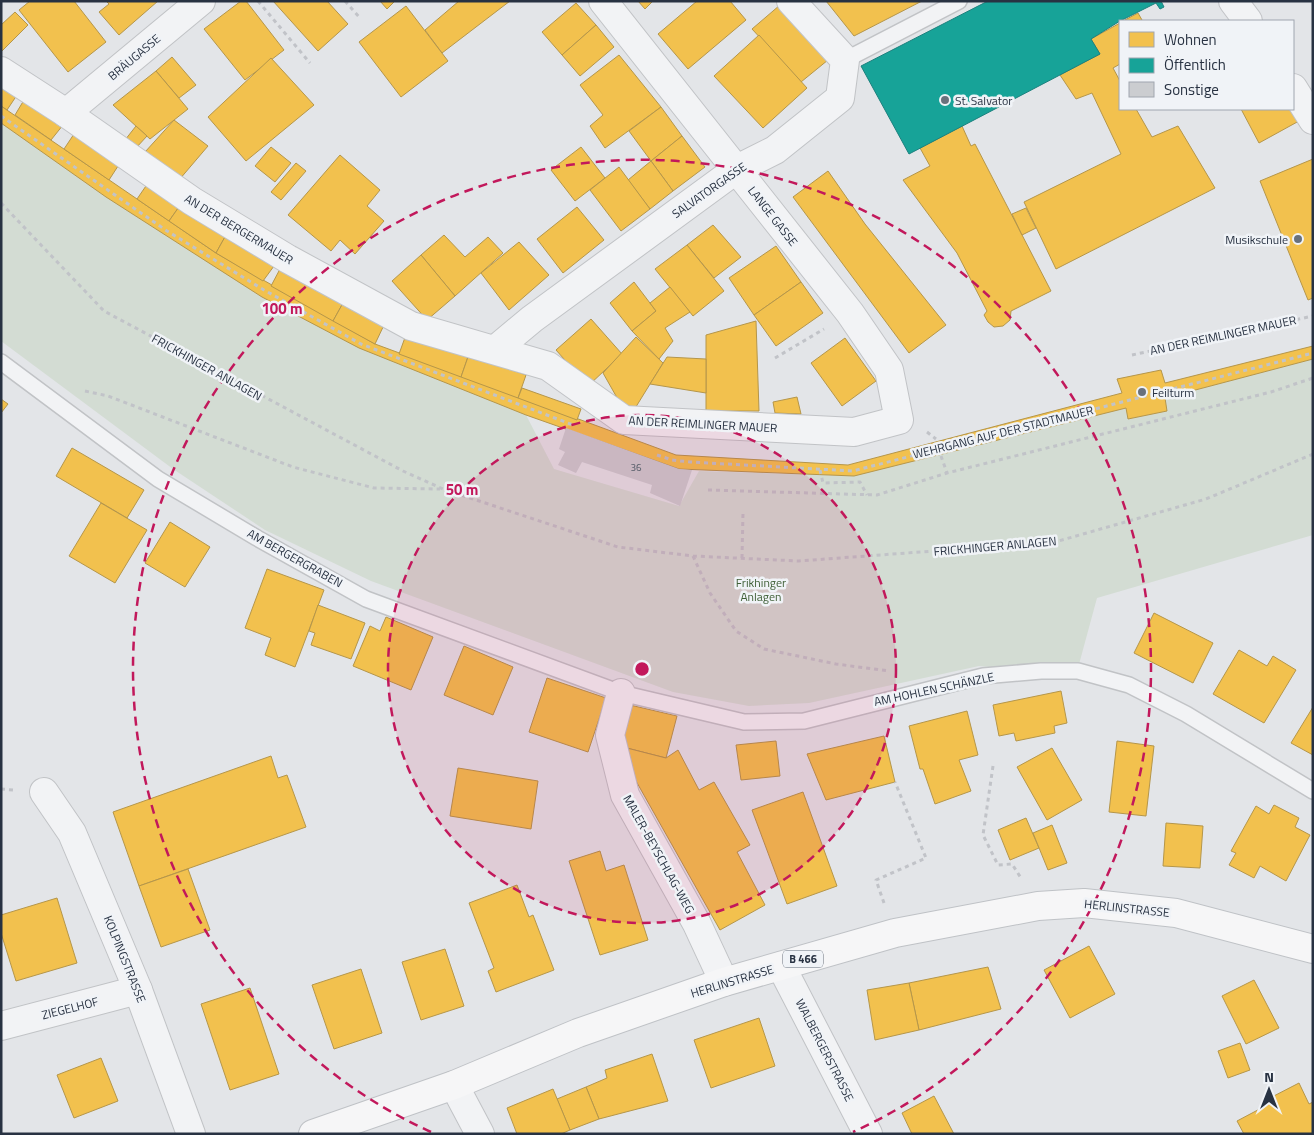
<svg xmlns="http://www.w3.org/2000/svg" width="1314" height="1135" viewBox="0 0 1314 1135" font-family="'Titillium Web',sans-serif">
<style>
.green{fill:#d3dcd3}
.homes{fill:#f2c14e;stroke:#b5964a}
.public{fill:#17a398;stroke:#1c817e}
.building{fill:#cbcdd0}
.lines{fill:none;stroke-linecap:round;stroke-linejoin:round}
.lane-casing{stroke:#c1c3c6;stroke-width:18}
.street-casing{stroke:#c1c3c6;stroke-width:30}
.primary-casing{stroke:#bfc2c6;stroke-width:30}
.path{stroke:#c1c3c8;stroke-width:3;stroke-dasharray:4 4;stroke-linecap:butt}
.lane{stroke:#f2f3f5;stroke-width:15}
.street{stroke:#f2f3f5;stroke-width:28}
.primary{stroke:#f6f6f7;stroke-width:28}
.ring{fill:none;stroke:#c2185b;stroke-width:2.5;stroke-dasharray:9 6}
.poi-dot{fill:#69717c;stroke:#f0f3f7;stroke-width:2}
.labels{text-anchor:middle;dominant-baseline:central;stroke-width:5;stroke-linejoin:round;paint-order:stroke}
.number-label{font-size:10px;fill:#525a66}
.shield{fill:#f0f3f7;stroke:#646c78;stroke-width:1}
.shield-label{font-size:11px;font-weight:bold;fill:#283242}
.street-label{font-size:12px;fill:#283242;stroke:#f0f3f7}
.poi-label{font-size:12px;fill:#283242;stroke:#f0f3f7;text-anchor:start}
.park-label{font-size:12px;fill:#3d5e35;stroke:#f0f3f7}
.centre{fill:#c2185b;stroke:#f0f3f7;stroke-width:2.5}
.ring-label{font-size:15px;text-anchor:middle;font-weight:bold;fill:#c2185b;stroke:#f0f3f7;stroke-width:5;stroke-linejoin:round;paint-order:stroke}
</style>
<rect width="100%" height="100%" fill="#e3e5e8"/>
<polygon class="green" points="1,123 106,197 262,297 526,415 554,469 679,506 699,471 854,476 1126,408 1129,419 1166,411 1165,398 1313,359 1313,535 1097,598 1078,668 1033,671 979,666 809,703 749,706 673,692 371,581 265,530 173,469 1,341"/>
<g class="homes">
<polygon points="30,1 74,1 106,42 68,72 19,10"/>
<polygon points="106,1 158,1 119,35 99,12 109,4"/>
<polygon points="241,1 246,1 284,50 245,80 204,29"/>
<polygon points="273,1 327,1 348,24 318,51"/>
<polygon points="380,1 395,1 387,9"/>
<polygon points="459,1 510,1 442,53 425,30"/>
<polygon points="638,1 653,1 645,9"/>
<polygon points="697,1 730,1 746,20 688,69 658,34"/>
<polygon points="826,1 922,1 854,36"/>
<polygon points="576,3 596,25 562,55 542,32"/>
<polygon points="780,5 828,60 801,82 752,29"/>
<polygon points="406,6 448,61 401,97 359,42"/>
<polygon points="15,12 28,25 1,52 1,25"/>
<polygon points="1138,13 1142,20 1141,21 1123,21"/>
<polygon points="1120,23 1120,64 1113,68 1120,81 1120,109 1136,109 1152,137 1178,126 1215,188 1056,269 1024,202 1121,154 1092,93 1076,99 1060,75 1100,54 1091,39"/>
<polygon points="596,25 614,47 580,76 562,55"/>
<polygon points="759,35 807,88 763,128 714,76"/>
<polygon points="619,55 661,107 605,148 590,126 603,115 580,85"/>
<polygon points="172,57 196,85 179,98 156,71"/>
<polygon points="271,58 314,105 246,161 208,117"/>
<polygon points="156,71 188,109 150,139 113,105"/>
<polygon points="1,84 17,95 7,110 1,106"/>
<polygon points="24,100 63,125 51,140 15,115"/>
<polygon points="1,106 216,253 375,344 676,455 848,465 1122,393 1117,379 1161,370 1165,383 1313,346 1313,359 1165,398 1167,411 1128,419 1126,408 854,476 679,469 526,415 359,348 262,297 106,197 1,123"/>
<polygon points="661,107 682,136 651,161 629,131"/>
<polygon points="1241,109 1292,109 1299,121 1259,143"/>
<polygon points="174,120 208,146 179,180 145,152"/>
<polygon points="136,126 147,136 136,148 125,140"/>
<polygon points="962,126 971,146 975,144 1051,291 1011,311 1010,320 1003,326 994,327 988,322 984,315 987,311 957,253 903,180 930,166 920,148"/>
<polygon points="76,131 120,163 109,180 64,149"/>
<polygon points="682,136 705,167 673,191 651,161"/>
<polygon points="271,147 291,163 275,182 255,166"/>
<polygon points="581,147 605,178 575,201 551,170"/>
<polygon points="340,155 380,190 367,206 384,221 355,254 340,240 331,251 288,215"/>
<polygon points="1313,159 1313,298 1308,300 1260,181"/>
<polygon points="651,161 673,191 650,209 628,180"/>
<polygon points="296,163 306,171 281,200 271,192"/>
<polygon points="619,167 650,209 621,231 590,190"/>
<polygon points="828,171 865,224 946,325 909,353 793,197"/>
<polygon points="148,183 181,204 169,221 137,199"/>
<polygon points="181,204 226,235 216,253 169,221"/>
<polygon points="577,207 604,240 563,273 537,239"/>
<polygon points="1026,208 1036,228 1022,235 1012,214"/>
<polygon points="713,225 741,257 714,278 687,245"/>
<polygon points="226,235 274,266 263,281 216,253"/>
<polygon points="444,235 465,257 488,237 503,253 455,296 421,255"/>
<polygon points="519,242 549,275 509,310 481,273"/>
<polygon points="687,245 724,291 693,316 655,269"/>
<polygon points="776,246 801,282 754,315 729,278"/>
<polygon points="421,255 455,296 427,320 392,281"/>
<polygon points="280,269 343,303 333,321 271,286"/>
<polygon points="634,282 656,311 632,331 610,303"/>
<polygon points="801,282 823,313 776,346 754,315"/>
<polygon points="670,287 690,312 665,328 673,341 659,359 632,331 656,311 650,303"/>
<polygon points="343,303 384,325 375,344 333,321"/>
<polygon points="591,319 622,354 588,386 556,350"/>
<polygon points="756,321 759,411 706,411 706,335"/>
<polygon points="407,332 469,354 461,377 399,354"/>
<polygon points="636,337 663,363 634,410 620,403 603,373"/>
<polygon points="845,338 876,381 842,406 811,363"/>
<polygon points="469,354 526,375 518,398 461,377"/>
<polygon points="667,357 706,359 706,393 650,384"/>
<polygon points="522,388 581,409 577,420 518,398"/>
<polygon points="797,397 801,414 775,413 773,402"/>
<polygon points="1,399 8,404 1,413"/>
<polygon points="72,448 144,490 127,518 56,476"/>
<polygon points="101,503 147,530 115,583 69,556"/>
<polygon points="170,522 210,547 185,587 145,563"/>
<polygon points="267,569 324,590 295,667 265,655 271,638 245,628"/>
<polygon points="318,605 365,623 351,659 311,645 315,633 309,631"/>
<polygon points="1154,613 1213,643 1193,683 1134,653"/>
<polygon points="386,617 433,637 411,690 353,666 370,626 380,631"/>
<polygon points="464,646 513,667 493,715 444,695"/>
<polygon points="1239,650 1267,666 1273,656 1296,670 1264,723 1213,694"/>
<polygon points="547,678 606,698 588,752 529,732"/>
<polygon points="1061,691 1067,723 1054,726 1055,733 1016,741 1014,733 999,736 993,705"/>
<polygon points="630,705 677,716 666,758 619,746"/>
<polygon points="1313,707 1313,755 1291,743"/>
<polygon points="967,711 978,755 959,760 971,791 935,804 923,769 920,769 909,726"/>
<polygon points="884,736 895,782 826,800 807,754"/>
<polygon points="776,741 780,776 741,780 736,745"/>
<polygon points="1117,741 1154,746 1146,816 1109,812"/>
<polygon points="619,746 666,758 678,750 699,790 714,782 750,845 737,852 765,905 720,930 636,781"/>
<polygon points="1052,748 1082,800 1047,820 1017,767"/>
<polygon points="271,756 278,778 287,775 306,827 139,886 113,812"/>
<polygon points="458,768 538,781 531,829 450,816"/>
<polygon points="803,792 837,886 787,904 752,810"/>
<polygon points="1274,805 1299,818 1295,827 1310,835 1286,881 1260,866 1254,878 1229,865 1236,853 1231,851 1256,806 1269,814"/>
<polygon points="1026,818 1039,848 1010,860 998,830"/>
<polygon points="1166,823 1203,826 1200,868 1163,866"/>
<polygon points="1052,825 1067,863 1048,870 1033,833"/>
<polygon points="600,851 606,871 624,865 648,940 600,955 569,861"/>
<polygon points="188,869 210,930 161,947 139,886"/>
<polygon points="517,885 529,917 533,915 554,970 496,992 488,971 494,968 469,903"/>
<polygon points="57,898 77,963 16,981 1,933 1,915"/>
<polygon points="1089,946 1115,994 1070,1018 1044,970"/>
<polygon points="445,949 464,1006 421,1020 402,962"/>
<polygon points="988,967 1001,1009 919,1030 909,983"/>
<polygon points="361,969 382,1033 334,1049 312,985"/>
<polygon points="1254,980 1279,1028 1246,1044 1222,996"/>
<polygon points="909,983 919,1030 875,1040 867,990"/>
<polygon points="250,988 279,1074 230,1090 201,1004"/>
<polygon points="759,1018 775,1066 711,1088 694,1040"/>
<polygon points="1240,1043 1250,1070 1228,1078 1218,1051"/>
<polygon points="652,1054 668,1101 599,1119 586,1087 607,1078 605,1070"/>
<polygon points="101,1058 118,1101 74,1118 57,1075"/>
<polygon points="1299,1083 1309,1104 1313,1102 1313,1134 1244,1134 1237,1121 1271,1103 1268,1099"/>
<polygon points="586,1087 599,1119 570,1130 557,1099"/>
<polygon points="553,1089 570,1130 561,1134 517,1134 507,1108"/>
<polygon points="934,1096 954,1134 912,1134 902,1113"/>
</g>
<polygon class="public" points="988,1 1161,1 1164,7 1160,9 1156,3 1120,21 1091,39 1100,54 909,154 861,66"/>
<polygon class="building" points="566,428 679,469 692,470 680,506 650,493 652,485 582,462 576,473 558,465 565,452 559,449"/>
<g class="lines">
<g class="lane-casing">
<g id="lane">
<polyline points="845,60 959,1"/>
<polyline points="1,362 158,479 257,538 366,599 621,693 744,722 804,721 983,676 1041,671 1078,671 1129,685 1186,714 1313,791"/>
</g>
</g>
<g class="street-casing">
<g id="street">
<polyline points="1233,1 1248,21"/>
<polyline points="1,71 66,113 192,201 288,259 411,326 548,366 624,420 854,432 899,420 889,370 850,313 603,1"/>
<polyline points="1293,88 1313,120"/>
<polyline points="66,113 201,1"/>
<polyline points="496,349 532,319 737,169 775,150 840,98 845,60 791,1"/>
<polyline points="621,693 610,735 625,795 697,924 724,982"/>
<polyline points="44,792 72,833 138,990 191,1134"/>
<polyline points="781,966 868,1134"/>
<polyline points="1,1026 138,990"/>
<polyline points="454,1085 480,1134"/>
</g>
</g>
<g class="primary-casing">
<polyline id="primary" points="313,1134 454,1085 578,1033 724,982 895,933 1038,906 1084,903 1176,913 1313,949"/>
</g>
<g class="path">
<polyline points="258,1 310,63"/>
<polyline points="345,1 360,18"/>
<polyline points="1,116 167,231 264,290 361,344 573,425"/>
<polyline points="1,203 104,311 403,471 443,489 618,547 693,556 799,561 1055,542 1206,499 1313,454"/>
<polyline points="1132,355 1313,316"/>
<polyline points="775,358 824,329"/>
<polyline points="85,391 108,396 293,467 374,488 440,489"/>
<polyline points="927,432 936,439"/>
<polyline points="657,455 672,460 690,462 853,471 1313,353"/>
<polyline points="941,456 947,473"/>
<polyline points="820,470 823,483 860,482 867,495"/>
<polyline points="708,490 877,495 947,473 1271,392 1313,378"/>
<polyline points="693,556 710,593 736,631 764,649 836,664 889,671"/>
<polyline points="742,558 743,512"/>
<polyline points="993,766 983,835 998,865 1012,864 1021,878"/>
<polyline points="1,789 13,790"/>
<polyline points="884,903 876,880 926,858 895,782"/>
</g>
<use href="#lane" class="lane"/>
<use href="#street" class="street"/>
<use href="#primary" class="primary"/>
</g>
<circle cx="642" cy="669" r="254" fill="#c2185b" fill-opacity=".12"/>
<g class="ring">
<circle cx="642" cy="669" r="254"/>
<path d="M431 1132A509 509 0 1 1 853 1132"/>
</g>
<g class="poi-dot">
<circle cx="945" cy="100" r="5"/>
<circle cx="1298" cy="239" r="5"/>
<circle cx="1142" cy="392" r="5"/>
</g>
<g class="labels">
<g class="number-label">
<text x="636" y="467">36</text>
</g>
<rect class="shield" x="783" y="950.5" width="40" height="17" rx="4"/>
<g class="shield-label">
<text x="803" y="959">B 466</text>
</g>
<g class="street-label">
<text transform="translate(134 57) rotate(-40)">BRÄUGASSE</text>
<text transform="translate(709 190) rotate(-35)">SALVATORGASSE</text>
<text transform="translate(773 216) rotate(52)">LANGE GASSE</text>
<text transform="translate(239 229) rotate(31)">AN DER BERGERMAUER</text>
<text transform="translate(1223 335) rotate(-12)">AN DER REIMLINGER MAUER</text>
<text transform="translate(207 367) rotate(29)">FRICKHINGER ANLAGEN</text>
<text transform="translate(703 424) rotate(3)">AN DER REIMLINGER MAUER</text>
<text transform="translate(1003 432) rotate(-14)">WEHRGANG AUF DER STADTMAUER</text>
<text transform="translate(995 546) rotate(-5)">FRICKHINGER ANLAGEN</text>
<text transform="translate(295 558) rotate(29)">AM BERGERGRABEN</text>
<text transform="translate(934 689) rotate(-12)">AM HOHLEN SCHÄNZLE</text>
<text transform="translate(659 854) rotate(61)">MALER-BEYSCHLAG-WEG</text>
<text transform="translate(1127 908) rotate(6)">HERLINSTRASSE</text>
<text transform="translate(125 959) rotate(68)">KOLPINGSTRASSE</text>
<text transform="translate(732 981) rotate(-17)">HERLINSTRASSE</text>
<text transform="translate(70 1008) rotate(-14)">ZIEGELHOF</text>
<text transform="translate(825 1050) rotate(63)">WALBERGERSTRASSE</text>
</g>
<g class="poi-label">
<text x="955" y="100">St. Salvator</text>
<text x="1288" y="239" text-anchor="end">Musikschule</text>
<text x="1152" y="392">Feilturm</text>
</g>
<g class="park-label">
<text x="761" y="582">Frikhinger<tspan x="761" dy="14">Anlagen</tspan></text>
</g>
</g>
<circle cx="642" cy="669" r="8" class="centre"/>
<g class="ring-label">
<text x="282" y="314">100 m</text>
<text x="462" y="495">50 m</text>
</g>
<rect width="1314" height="1135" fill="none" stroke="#283242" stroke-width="5"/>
<rect x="1119" y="20" width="175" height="90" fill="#f0f3f7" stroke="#a0a6af"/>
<rect x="1129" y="32" width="25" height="15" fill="#f2c14e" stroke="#a0a6af"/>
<text x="1164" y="45" font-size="15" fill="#283242">Wohnen</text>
<rect x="1129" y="58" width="25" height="15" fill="#17a398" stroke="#a0a6af"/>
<text x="1164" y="70" font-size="15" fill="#283242">Öffentlich</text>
<rect x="1129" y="82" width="25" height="15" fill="#cbcdd0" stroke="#a0a6af"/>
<text x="1164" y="95" font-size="15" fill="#283242">Sonstige</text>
<g transform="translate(1269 1090)" stroke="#f0f3f7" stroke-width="4" paint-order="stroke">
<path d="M0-4L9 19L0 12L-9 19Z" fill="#283242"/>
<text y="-8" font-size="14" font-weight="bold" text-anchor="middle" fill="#283242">N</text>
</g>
</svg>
